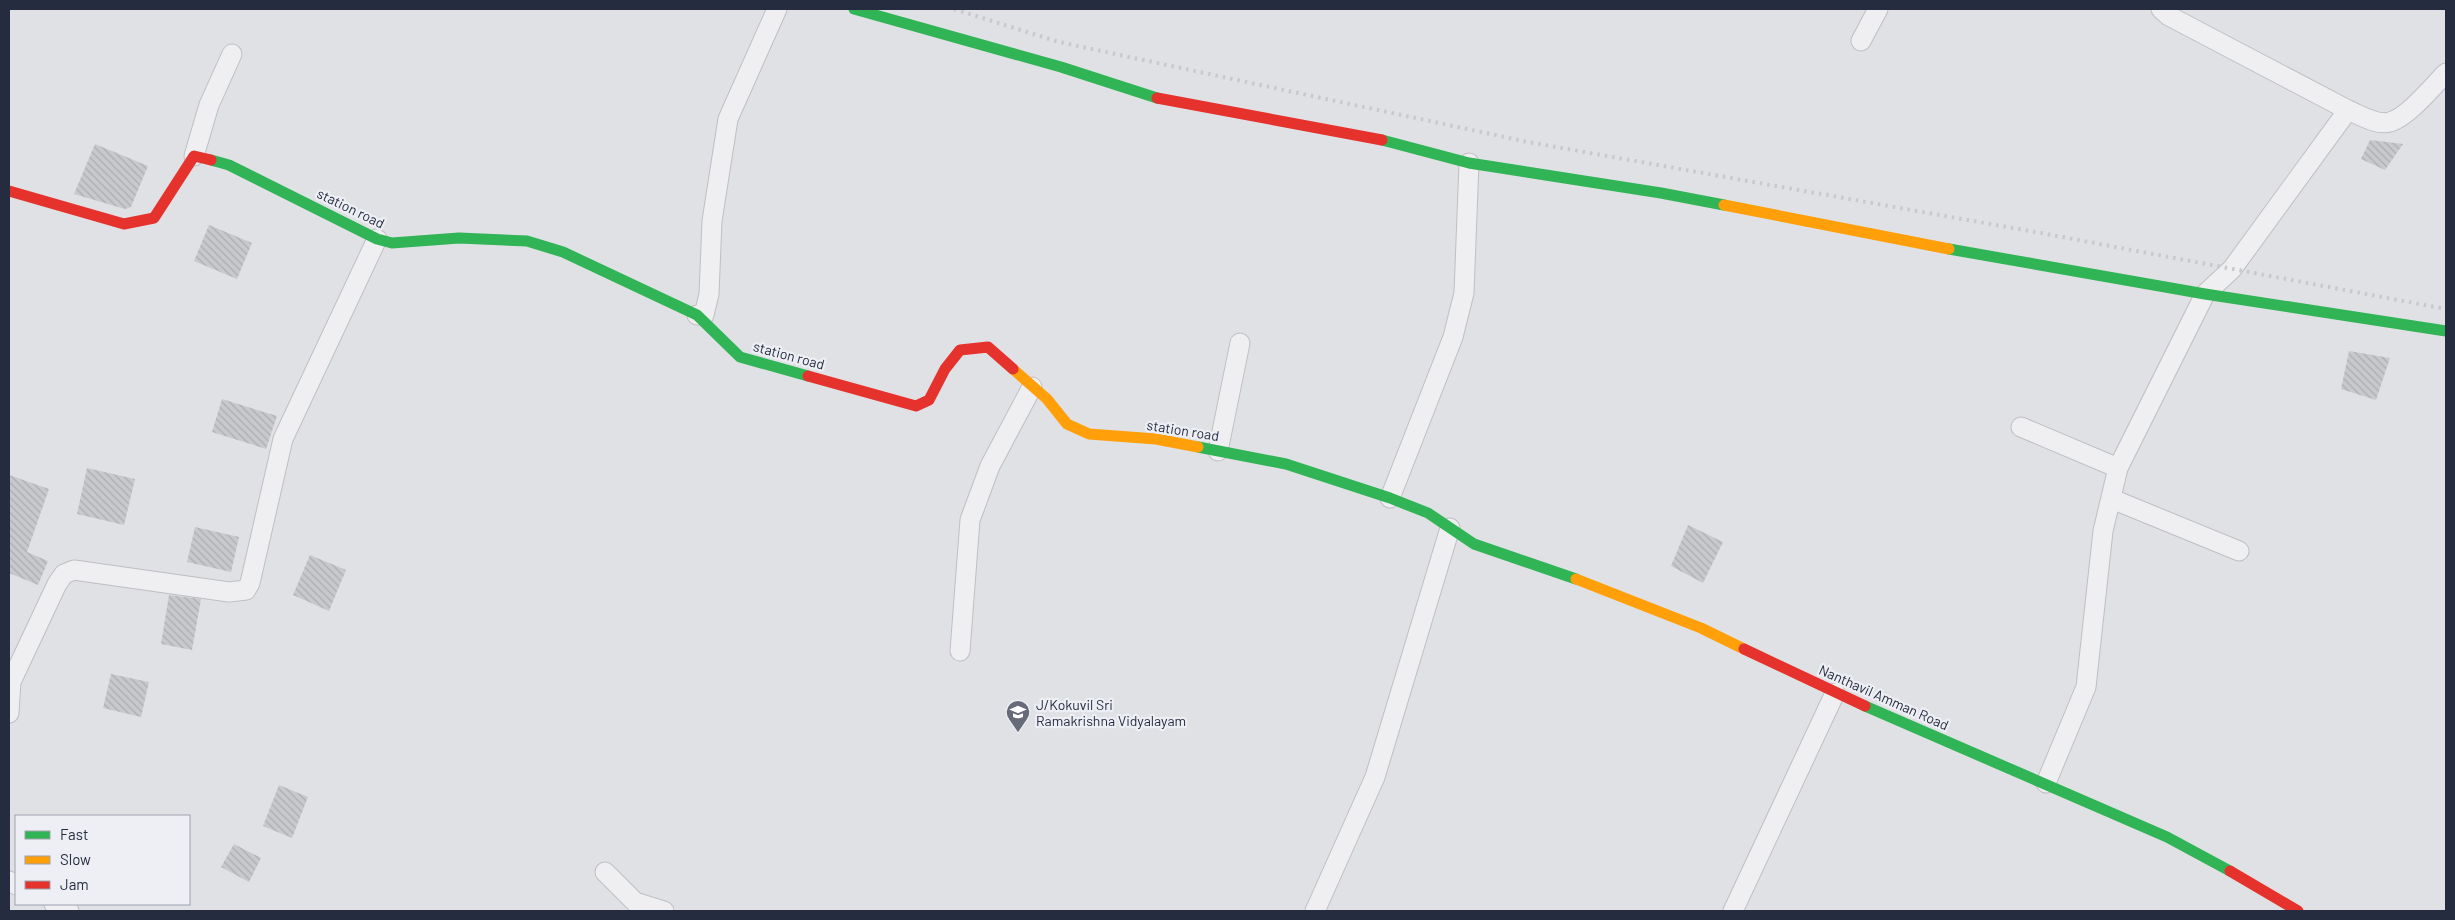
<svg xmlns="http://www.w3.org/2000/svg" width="2455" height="920" viewBox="0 0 2455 920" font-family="Barlow,sans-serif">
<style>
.building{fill:url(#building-back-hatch)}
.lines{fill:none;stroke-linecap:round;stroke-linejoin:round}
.street-casing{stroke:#bebfc3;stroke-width:21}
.street{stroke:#efeff2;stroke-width:19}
.fast{stroke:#30b455;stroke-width:11}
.slow{stroke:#ff9f0a;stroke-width:11}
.jam{stroke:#e5322d;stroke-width:11}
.rail{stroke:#c8c9cd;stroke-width:4;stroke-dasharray:2.5 5;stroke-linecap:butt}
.labels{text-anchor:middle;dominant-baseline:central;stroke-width:4.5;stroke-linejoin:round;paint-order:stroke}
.street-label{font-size:14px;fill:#262c3f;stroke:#edeff5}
.poi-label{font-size:14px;fill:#262c3f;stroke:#edeff5;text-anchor:start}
</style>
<defs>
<pattern id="building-back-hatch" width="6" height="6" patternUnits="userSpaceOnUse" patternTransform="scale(1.25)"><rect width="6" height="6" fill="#c8c9cd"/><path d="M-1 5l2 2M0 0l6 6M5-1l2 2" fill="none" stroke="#acadb1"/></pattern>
</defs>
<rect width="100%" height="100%" fill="#e0e1e5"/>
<g class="building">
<polygon points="2370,140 2403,144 2385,170 2361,159"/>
<polygon points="95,144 148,166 131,207 125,209 74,194"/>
<polygon points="209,225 252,243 237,279 194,261"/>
<polygon points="2349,351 2390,358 2376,400 2341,389"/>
<polygon points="222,399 277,416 266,449 212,432"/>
<polygon points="87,468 135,479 124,525 77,514"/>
<polygon points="9,475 49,489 27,552 48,561 38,585 9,573"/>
<polygon points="1688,525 1723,542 1703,583 1671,566"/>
<polygon points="195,527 239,537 231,572 187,562"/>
<polygon points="310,555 346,570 329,611 293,595"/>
<polygon points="169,595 201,599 192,650 161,644"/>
<polygon points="111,674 149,682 141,717 103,708"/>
<polygon points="279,785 308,797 292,838 263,826"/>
<polygon points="234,844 261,858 249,882 221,867"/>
</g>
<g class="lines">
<g class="street-casing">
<g id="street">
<path d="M2161,9l8,7 179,94c12,5 29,16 42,12 18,-5 43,-36 56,-49"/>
<polyline points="1861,41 1878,9"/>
<polyline points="194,156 209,105 232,54"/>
<polyline points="697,315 704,315 709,294 712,221 728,119 777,9"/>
<polyline points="2021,427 2118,468"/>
<polyline points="1218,451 1240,343"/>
<polyline points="1390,498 1453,337 1464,293 1469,163"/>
<polyline points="2112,499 2239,551"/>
<polyline points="960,651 970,520 990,466 1032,387"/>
<polyline points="9,713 11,682 57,584 64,574 74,570 229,592 246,590 250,583 283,439 377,239"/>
<polyline points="2046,783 2086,687 2103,531 2118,468 2205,294 2232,269 2348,110"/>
<polyline points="605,872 635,902 664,911"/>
<polyline points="9,881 16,885"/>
<polyline points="54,904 69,911"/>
<polyline points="1315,911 1375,777 1450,528"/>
<polyline points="1733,911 1835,693"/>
</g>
</g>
<use href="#street" class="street"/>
<g class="fast">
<polyline points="854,9 1061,67 1157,98"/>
<polyline points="1382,140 1469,163 1661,193 1724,205"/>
<polyline points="211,160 229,165 377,239 392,243 459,238 527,241 563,252 697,315 740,357 808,376"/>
<polyline points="1949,249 2205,294 2446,331"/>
<polyline points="1198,447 1286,464 1390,498 1428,513 1474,544 1576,579"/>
<polyline points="1865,706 2167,837 2230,871"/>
</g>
<g class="slow">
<polyline points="1724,205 1949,249"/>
<polyline points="1013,369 1047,399 1067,424 1089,434 1156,439 1198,447"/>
<polyline points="1576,579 1701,628 1744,649"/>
</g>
<g class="jam">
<polyline points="1157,98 1382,140"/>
<polyline points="9,191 124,224 154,218 194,156 211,160"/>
<polyline points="808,376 916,406 929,400 945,369 960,350 988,347 1013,369"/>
<polyline points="1744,649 1865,706"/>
<polyline points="2230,871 2298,911"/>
</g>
<polyline class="rail" points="954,9 1059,42 1528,142 2041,233 2446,309"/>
</g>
<defs>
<g id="school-pin" transform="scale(1.25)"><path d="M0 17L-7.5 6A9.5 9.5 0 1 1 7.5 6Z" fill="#676b79" stroke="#edeff5"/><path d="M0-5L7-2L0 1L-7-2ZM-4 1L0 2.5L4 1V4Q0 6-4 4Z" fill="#fff"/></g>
</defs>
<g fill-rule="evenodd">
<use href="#school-pin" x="1018" y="712"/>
</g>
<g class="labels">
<g class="street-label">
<text transform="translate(351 208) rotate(26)">station road</text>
<text transform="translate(789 355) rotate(15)">station road</text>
<text transform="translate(1183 430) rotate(9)">station road</text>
<text transform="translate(1884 697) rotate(24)">Nanthavil Amman Road</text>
</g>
<g class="poi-label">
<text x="1036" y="704">J/Kokuvil Sri<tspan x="1036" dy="16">Ramakrishna Vidyalayam</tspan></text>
</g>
</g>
<rect width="2455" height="920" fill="none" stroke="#262c3f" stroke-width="20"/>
<rect x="15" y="815" width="175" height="90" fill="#edeff5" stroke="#9da1ac"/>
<rect x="25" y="831" width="25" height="8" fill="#30b455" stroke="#9da1ac"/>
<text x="60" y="840" font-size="15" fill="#262c3f">Fast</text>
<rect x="25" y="856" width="25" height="8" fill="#ff9f0a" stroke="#9da1ac"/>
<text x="60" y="865" font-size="15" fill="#262c3f">Slow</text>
<rect x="25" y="881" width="25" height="8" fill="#e5322d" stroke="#9da1ac"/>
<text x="60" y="890" font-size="15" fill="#262c3f">Jam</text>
</svg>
